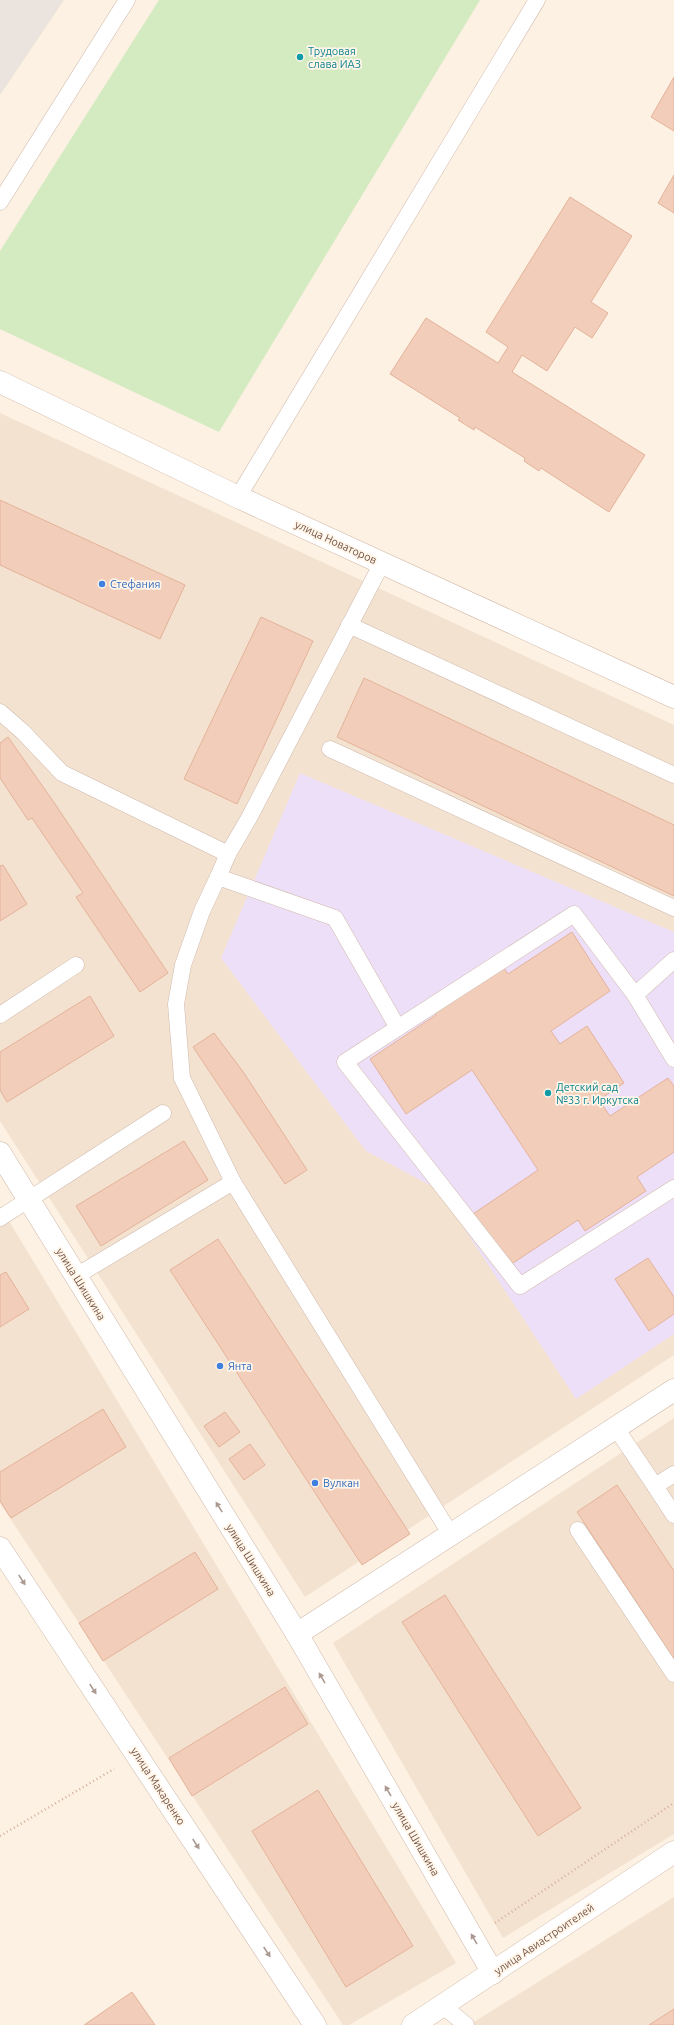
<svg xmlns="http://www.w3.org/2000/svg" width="674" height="2025" viewBox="0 0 674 2025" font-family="Ubuntu,sans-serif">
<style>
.residential{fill:#f4e2d0}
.industrial{fill:#ebe3dd}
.education{fill:#eedff8}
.green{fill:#d4eac1}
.building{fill:#f2cdba;stroke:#e4b29a}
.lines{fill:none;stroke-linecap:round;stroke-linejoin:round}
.lane-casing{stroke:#cfb9ac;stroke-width:17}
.street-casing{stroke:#cfb9ac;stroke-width:23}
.secondary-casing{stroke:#d2b9a9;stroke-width:23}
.path{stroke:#d6b09d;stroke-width:2.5;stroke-dasharray:1 3;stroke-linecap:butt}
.lane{stroke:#fff;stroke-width:16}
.street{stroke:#fff;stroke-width:22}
.secondary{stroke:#fff;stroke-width:22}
.oneway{fill:#ac9991}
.culture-dot{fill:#0f9aa8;stroke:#fff5e8;stroke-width:1.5}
.shop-dot{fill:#3f7fe0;stroke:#fff5e8;stroke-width:1.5}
.labels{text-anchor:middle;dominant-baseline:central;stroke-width:3.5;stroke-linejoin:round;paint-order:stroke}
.culture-label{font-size:11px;fill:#0d838f;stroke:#fff5e8;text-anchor:start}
.street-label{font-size:11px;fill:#745548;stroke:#fff5e8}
.shop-label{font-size:11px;fill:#366cbe;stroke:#fff5e8;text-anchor:start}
</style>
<rect width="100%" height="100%" fill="#fcf1e2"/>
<g class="residential">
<polygon points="0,413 674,725 674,1355 305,1597 0,1121"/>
<polygon points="0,1206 456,1963 349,2025 343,2025 0,1503"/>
<polygon points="674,1418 674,1834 503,1938 333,1643"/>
<polygon points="674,1897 674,2025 469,2025"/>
</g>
<polygon class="industrial" points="0,0 64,0 0,95"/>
<polygon class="education" points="300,773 674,932 674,1334 576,1399 439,1190 366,1151 221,958"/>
<polygon class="green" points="159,0 480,0 219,432 0,329 0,251"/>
<g class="building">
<polygon points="674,77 674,131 651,117"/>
<polygon points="674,175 674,213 658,203"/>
<polygon points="570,197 632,236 591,302 608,313 592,338 575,327 547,371 522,355 512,372 645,455 609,512 541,468 539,471 524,461 525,458 475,427 474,430 458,420 460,418 390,374 426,318 498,363 508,347 486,332"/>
<polygon points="0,500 185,585 160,639 0,565"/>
<polygon points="261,617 313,641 237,804 184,779"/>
<polygon points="364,678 674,825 674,896 337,737"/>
<polygon points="8,737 53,801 168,973 140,992 76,897 83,893 32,818 28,820 0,778 0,743"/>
<polygon points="3,865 27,904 0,921 0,866"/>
<polygon points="572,932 610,991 551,1031 560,1044 587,1026 624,1083 599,1100 610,1116 668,1078 674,1086 674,1152 637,1177 646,1191 585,1231 578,1220 507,1267 473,1214 538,1170 472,1070 406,1114 370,1059 436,1015 428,1004 498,959 508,974"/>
<polygon points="90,996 114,1036 7,1102 0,1090 0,1052"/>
<polygon points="214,1033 244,1073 307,1170 285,1184 193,1047"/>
<polygon points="184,1141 208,1180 101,1246 76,1206"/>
<polygon points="218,1239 410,1534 362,1565 170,1270"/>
<polygon points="648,1258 674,1297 674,1314 649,1331 615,1279"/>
<polygon points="6,1272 29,1309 0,1327 0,1275"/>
<polygon points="103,1409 126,1447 11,1518 0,1501 0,1472"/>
<polygon points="225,1412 240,1432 219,1447 204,1426"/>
<polygon points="250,1444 265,1465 244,1480 229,1459"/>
<polygon points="617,1485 674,1571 674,1659 577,1512"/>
<polygon points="195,1552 218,1589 103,1661 79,1623"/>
<polygon points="445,1595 581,1808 538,1836 402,1622"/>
<polygon points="285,1687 308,1724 192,1796 169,1758"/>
<polygon points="318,1790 413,1946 346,1987 252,1831"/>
<polygon points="132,1992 155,2025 84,2025"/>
<polygon points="674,2009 674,2025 649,2025"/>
</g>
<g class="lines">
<g class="lane-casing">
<g id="lane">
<polyline points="0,202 127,0"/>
<polyline points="238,497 537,0"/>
<polyline points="382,563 249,818 228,854 218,877 202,911 183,965 176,1004 182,1078 233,1182 451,1535"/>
<polyline points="349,625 674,775"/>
<polyline points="0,712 23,732 62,773 228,854"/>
<polyline points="330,749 674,908"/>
<polyline points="218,877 335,918 398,1028"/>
<polyline points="635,995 674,960"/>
<polyline points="0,1015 76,965"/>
<polyline points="674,1059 635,995 574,914 345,1062 520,1286 674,1188"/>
<polyline points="0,1218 163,1113"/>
<polyline points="76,1276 233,1182"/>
<polyline points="616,1428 655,1486 674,1474"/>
<polyline points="655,1486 674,1515"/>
<polyline points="578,1530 674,1674"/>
<polyline points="443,2006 466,2025"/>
</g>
</g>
<g class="street-casing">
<g id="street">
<polyline points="0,1153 297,1634 493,1973"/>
<polyline points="0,1548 315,2025"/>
<polyline points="297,1634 674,1390"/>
</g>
</g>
<g class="secondary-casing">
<g id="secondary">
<polyline points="0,382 238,497 674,697"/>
<polyline points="413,2025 674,1852"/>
</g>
</g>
<g class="path">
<polyline points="0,1836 114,1769"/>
<polyline points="495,1923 674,1803"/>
</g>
<use href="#lane" class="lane"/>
<use href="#street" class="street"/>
<use href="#secondary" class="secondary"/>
</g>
<defs><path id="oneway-solid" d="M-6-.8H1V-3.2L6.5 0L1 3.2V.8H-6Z"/></defs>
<g class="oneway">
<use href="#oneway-solid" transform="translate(219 1507) rotate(-122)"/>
<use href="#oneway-solid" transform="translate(22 1580) rotate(57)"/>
<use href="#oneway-solid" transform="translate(322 1678) rotate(-120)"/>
<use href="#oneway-solid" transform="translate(93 1689) rotate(57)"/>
<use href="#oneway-solid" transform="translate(388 1791) rotate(-120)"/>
<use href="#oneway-solid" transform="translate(196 1844) rotate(57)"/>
<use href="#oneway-solid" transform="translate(474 1939) rotate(-120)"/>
<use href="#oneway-solid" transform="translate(267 1952) rotate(57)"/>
</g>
<g class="culture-dot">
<circle cx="300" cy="57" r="4"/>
<circle cx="548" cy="1093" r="4"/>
</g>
<g class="shop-dot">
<circle cx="102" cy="584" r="4"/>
<circle cx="220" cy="1366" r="4"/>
<circle cx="315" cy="1483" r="4"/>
</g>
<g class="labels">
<g class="culture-label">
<text x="308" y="51">Трудовая<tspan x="308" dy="13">слава ИАЗ</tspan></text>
<text x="556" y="1087">Детский сад<tspan x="556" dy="13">№33 г. Иркутска</tspan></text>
</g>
<g class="street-label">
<text transform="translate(336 542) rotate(25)">улица Новаторов</text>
<text transform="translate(81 1284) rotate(58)">улица Шишкина</text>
<text transform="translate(251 1560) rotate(58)">улица Шишкина</text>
<text transform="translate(158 1786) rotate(57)">улица Макаренко</text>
<text transform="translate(416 1839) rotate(60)">улица Шишкина</text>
<text transform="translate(544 1939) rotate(-34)">улица Авиастроителей</text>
</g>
<g class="shop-label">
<text x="110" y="584">Стефания</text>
<text x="228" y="1366">Янта</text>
<text x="323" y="1483">Вулкан</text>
</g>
</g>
</svg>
